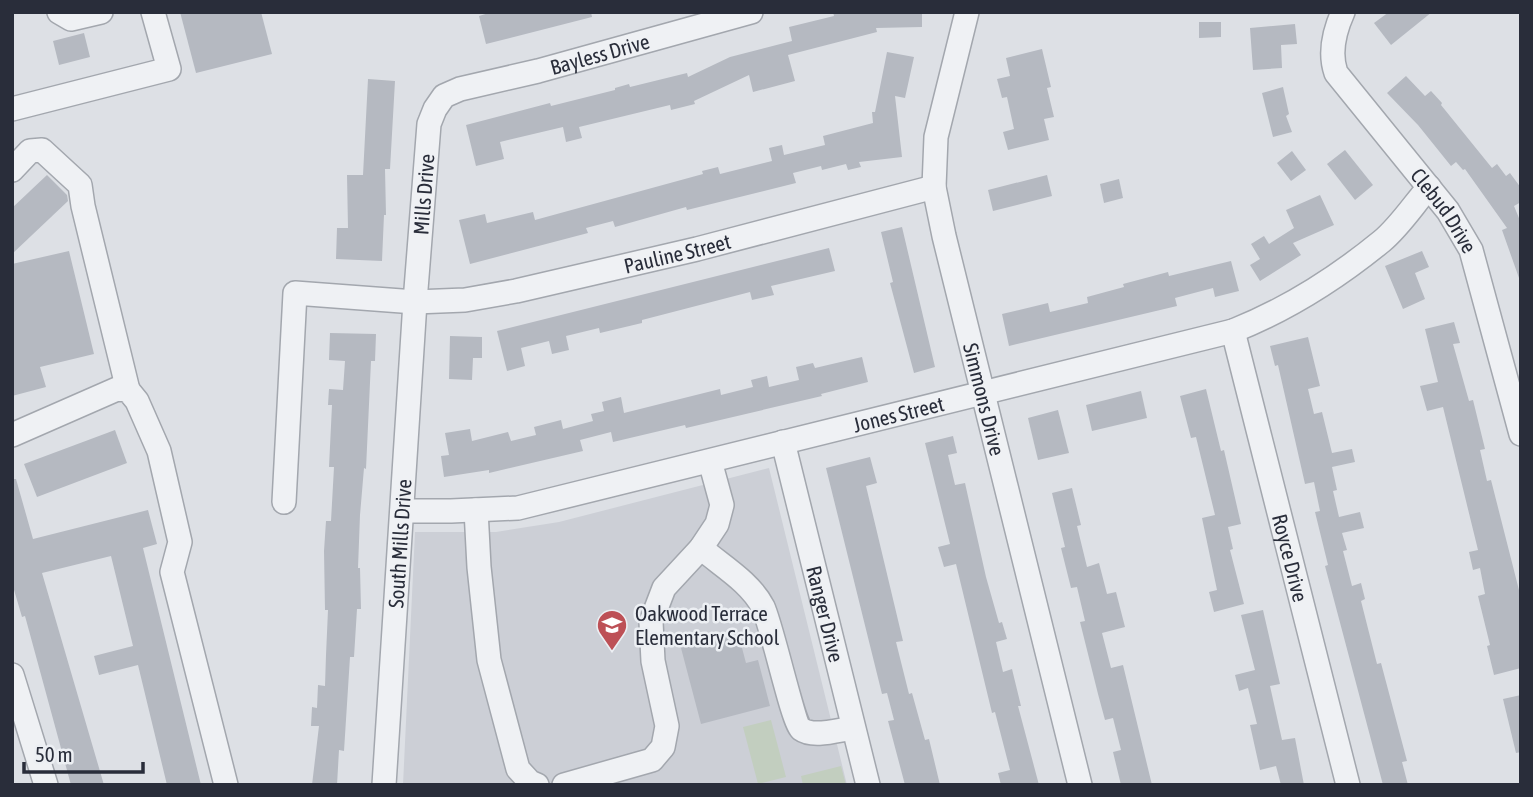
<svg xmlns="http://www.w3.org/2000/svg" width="1533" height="797" viewBox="0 0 1533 797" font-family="'Asap Condensed',sans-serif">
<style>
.built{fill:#cccfd6}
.green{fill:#c2cebf}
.building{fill:#b5b9c1}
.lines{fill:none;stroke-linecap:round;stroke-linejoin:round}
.minor-casing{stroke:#a3a7ae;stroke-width:26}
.minor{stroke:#eff1f4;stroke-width:23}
.labels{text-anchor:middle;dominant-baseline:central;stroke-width:5;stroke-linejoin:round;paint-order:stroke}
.street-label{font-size:21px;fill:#292d3a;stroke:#eceff3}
.poi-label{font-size:21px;fill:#292d3a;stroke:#eceff3;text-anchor:start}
</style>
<rect width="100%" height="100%" fill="#dde0e5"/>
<polygon class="built" points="769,468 847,785 403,785 415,532 496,532 559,522"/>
<g class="green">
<polygon points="771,720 786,777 758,784 743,727"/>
<polygon points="841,766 846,785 803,785 801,776"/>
</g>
<g class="building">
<polygon points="180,12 261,12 272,54 196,73"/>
<polygon points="492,12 591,12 592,17 486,44 479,16"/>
<polygon points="833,12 922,12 922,27 876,28 877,32 788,55 795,81 753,92 749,75 694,101 695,104 671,110 670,105 579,127 582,138 566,142 563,127 500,142 504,159 476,166 466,125 550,103 551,106 615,90 615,88 629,84 630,87 687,73 688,77 730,57 792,41 789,27 834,16"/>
<polygon points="1389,12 1432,12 1391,45 1374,23"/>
<polygon points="1199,22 1221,22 1221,37 1199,38"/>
<polygon points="1295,24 1297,44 1281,45 1282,68 1253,70 1250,28"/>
<polygon points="84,33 90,57 59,65 53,41"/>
<polygon points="1042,49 1051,87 1047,88 1054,117 1044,119 1049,140 1008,150 1003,132 1014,129 1007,97 1002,98 997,79 1010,76 1006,58"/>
<polygon points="887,52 914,57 905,98 895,96 902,157 859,162 861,167 848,170 846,164 822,170 821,166 793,173 796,183 687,210 686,207 615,227 613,221 586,228 588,233 470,264 459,220 485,214 487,223 533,212 535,220 703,174 702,171 718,167 720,174 772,161 769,148 782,145 784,155 825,145 823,136 873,123 872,112 875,112"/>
<polygon points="1406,76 1425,96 1431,91 1442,103 1441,105 1492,168 1497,164 1506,176 1510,173 1521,188 1521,202 1514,206 1521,223 1521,277 1519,278 1502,230 1507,228 1465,169 1463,170 1456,162 1451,166 1418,125 1387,93"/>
<polygon points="368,79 395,81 390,169 385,169 386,215 384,215 382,261 336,259 337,228 348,228 347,175 363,175"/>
<polygon points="1283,87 1289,114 1286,116 1292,132 1273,137 1262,93"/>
<polygon points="1345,150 1373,185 1355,200 1327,164"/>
<polygon points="1292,151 1306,170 1291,181 1277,163"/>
<polygon points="47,175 67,195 68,201 12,254 12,208"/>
<polygon points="1047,175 1052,196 993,211 988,190"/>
<polygon points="1119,179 1123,198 1104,203 1100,184"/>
<polygon points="1320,195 1334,225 1293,243 1301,255 1260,281 1250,265 1260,259 1251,244 1264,236 1269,244 1294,228 1286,210"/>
<polygon points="902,227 935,367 914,373 890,283 893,282 881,232"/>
<polygon points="829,248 835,271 771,286 774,295 752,300 750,292 642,320 642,323 600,333 599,328 566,336 569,350 552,354 549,341 521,348 525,366 507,371 497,331"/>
<polygon points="69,251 94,354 40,367 46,387 12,396 12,264"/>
<polygon points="1422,251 1429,267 1415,273 1425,299 1403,309 1385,266"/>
<polygon points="1231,261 1239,291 1215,297 1213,288 1175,298 1177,306 1009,346 1002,314 1048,303 1050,312 1088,303 1087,297 1124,287 1123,284 1168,272 1169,276"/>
<polygon points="1454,322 1460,343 1453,344 1469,401 1473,400 1485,449 1480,450 1487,481 1491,480 1521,598 1521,668 1494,675 1487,646 1490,645 1478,596 1485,594 1480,568 1473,570 1469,552 1478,550 1443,407 1427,411 1420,386 1438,382 1425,329"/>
<polygon points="330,333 376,334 375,361 371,361 366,469 364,468 360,515 358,568 360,568 361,609 357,609 354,657 350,657 344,751 339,750 337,785 312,785 319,726 311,726 312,707 317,708 318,685 325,686 326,655 328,610 325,610 324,551 326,521 331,521 334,467 329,467 332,405 328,405 329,389 343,390 345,361 329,360"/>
<polygon points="450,336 482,337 482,358 473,358 472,380 449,379"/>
<polygon points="1308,337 1320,386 1308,389 1314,414 1322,412 1332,453 1352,449 1355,462 1332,467 1337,490 1333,491 1339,517 1360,512 1364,528 1342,533 1347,550 1343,551 1352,586 1361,583 1365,599 1361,601 1377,664 1381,663 1407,761 1402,762 1408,785 1383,785 1325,566 1328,565 1315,512 1320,511 1314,482 1305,484 1278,365 1275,366 1270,346"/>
<polygon points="862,357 868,382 821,394 822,396 686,428 685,425 613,442 611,432 580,440 583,451 489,473 489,470 444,477 441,456 449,455 445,433 470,429 472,441 508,432 511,441 536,435 534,427 561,420 563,429 593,421 591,414 604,411 602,402 621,397 624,413 720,389 721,395 753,387 751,380 767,376 769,387 799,380 796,367 813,363 815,368"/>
<polygon points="1206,389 1221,451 1224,450 1241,524 1228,527 1233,549 1230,550 1244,604 1214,612 1209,592 1217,590 1202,518 1215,515 1196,437 1191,438 1180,396"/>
<polygon points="1141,391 1147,418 1092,431 1086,405"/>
<polygon points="1058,410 1069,453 1038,460 1028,418"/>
<polygon points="115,430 127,463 37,497 24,464"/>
<polygon points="953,436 957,453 948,455 955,485 965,483 986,577 999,623 1002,622 1007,639 996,642 1003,672 1012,669 1021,706 1018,706 1039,785 1001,785 998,773 1010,770 995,712 992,713 956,564 944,567 938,547 950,544 925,443"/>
<polygon points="870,457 877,483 866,486 903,641 896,642 909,694 912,693 925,740 929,739 940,785 905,785 888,721 894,720 887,693 882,694 826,468"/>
<polygon points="12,479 16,479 33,539 148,510 157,544 143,548 201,785 167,785 138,665 99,675 94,656 133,646 111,556 42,573 104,785 71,785 25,616 22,617 12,583"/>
<polygon points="1072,488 1081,525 1077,526 1087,567 1099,563 1107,594 1116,592 1125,627 1102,633 1111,668 1123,665 1152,785 1121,785 1113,752 1121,750 1113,718 1105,720 1098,694 1080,622 1085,621 1077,587 1071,588 1061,548 1065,547 1052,493"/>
<polygon points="1263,610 1280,684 1270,686 1282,740 1295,738 1304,785 1281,785 1276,766 1260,770 1250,725 1257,724 1248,688 1239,691 1235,675 1255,670 1241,615"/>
<polygon points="738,633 746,663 758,660 770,706 701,724 681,648"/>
<polygon points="1521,695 1521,752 1516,753 1503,699"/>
</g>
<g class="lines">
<g class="minor-casing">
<g id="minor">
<polyline points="59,12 71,19 101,12"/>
<path id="s1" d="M967,12l-31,125 -2,50 10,49 136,549"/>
<path id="s2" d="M1343,12c-9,20 -14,41 -7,61l112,138 23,39 50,184"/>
<polyline points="12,109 169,69 153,12"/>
<polyline points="12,170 30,151 42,150 80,185 83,206 128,390"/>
<path id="s3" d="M1233,331l115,454"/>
<polyline points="12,435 117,389 128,390 137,401 159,451 180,542 172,572 226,785"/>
<path id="s4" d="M783,442l85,343"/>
<path id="s5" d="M284,502l11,-209 120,9 50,-2 51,-9 181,-42 237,-62"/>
<polyline points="476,510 479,567 489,660 518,769 530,782 537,785"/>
<path id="s6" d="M402,511h49l67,-3 715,-177c53,-21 105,-54 149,-90 18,-15 32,-37 47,-54"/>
<path d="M701,548c21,18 49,34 62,59 9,19 30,116 38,122 12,9 37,1 52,-1"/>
<polyline points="12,675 46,785"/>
<path id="s7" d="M384,785l31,-483 14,-178 6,-15 9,-13 16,-7 78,-18 213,-59"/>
<polyline points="564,785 652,760 663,747 667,726 653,661 651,622 664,588 701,548 717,524 722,505 710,461"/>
</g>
</g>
<use href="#minor" class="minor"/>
</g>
<defs>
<g id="school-pin" transform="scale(1.575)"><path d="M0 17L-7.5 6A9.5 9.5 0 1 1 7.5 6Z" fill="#bd5056" stroke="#eceff3"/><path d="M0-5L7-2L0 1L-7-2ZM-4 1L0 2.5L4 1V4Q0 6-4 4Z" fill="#fff"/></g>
</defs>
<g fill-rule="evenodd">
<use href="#school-pin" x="612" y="625"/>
</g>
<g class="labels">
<g class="street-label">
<text stroke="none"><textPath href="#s7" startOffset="856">Bayless Drive</textPath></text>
<text stroke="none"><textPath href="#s7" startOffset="592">Mills Drive</textPath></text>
<text stroke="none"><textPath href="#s2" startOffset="238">Clebud Drive</textPath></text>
<text stroke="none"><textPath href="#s5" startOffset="597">Pauline Street</textPath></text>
<text stroke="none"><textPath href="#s1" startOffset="397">Simmons Drive</textPath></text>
<text stroke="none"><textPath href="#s6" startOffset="508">Jones Street</textPath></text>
<text stroke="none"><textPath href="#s7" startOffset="242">South Mills Drive</textPath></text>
<text stroke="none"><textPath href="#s3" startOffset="234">Royce Drive</textPath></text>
<text stroke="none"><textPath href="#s4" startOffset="177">Ranger Drive</textPath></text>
</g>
<g class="poi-label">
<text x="635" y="613">Oakwood Terrace<tspan x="635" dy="24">Elementary School</tspan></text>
</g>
</g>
<rect width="1533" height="797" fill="none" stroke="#292d3a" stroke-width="28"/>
<path d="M24 762v10h119v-10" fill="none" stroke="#292d3a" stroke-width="3.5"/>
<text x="35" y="762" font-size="21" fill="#292d3a" stroke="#eceff3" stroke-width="5" paint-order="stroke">50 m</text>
</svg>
